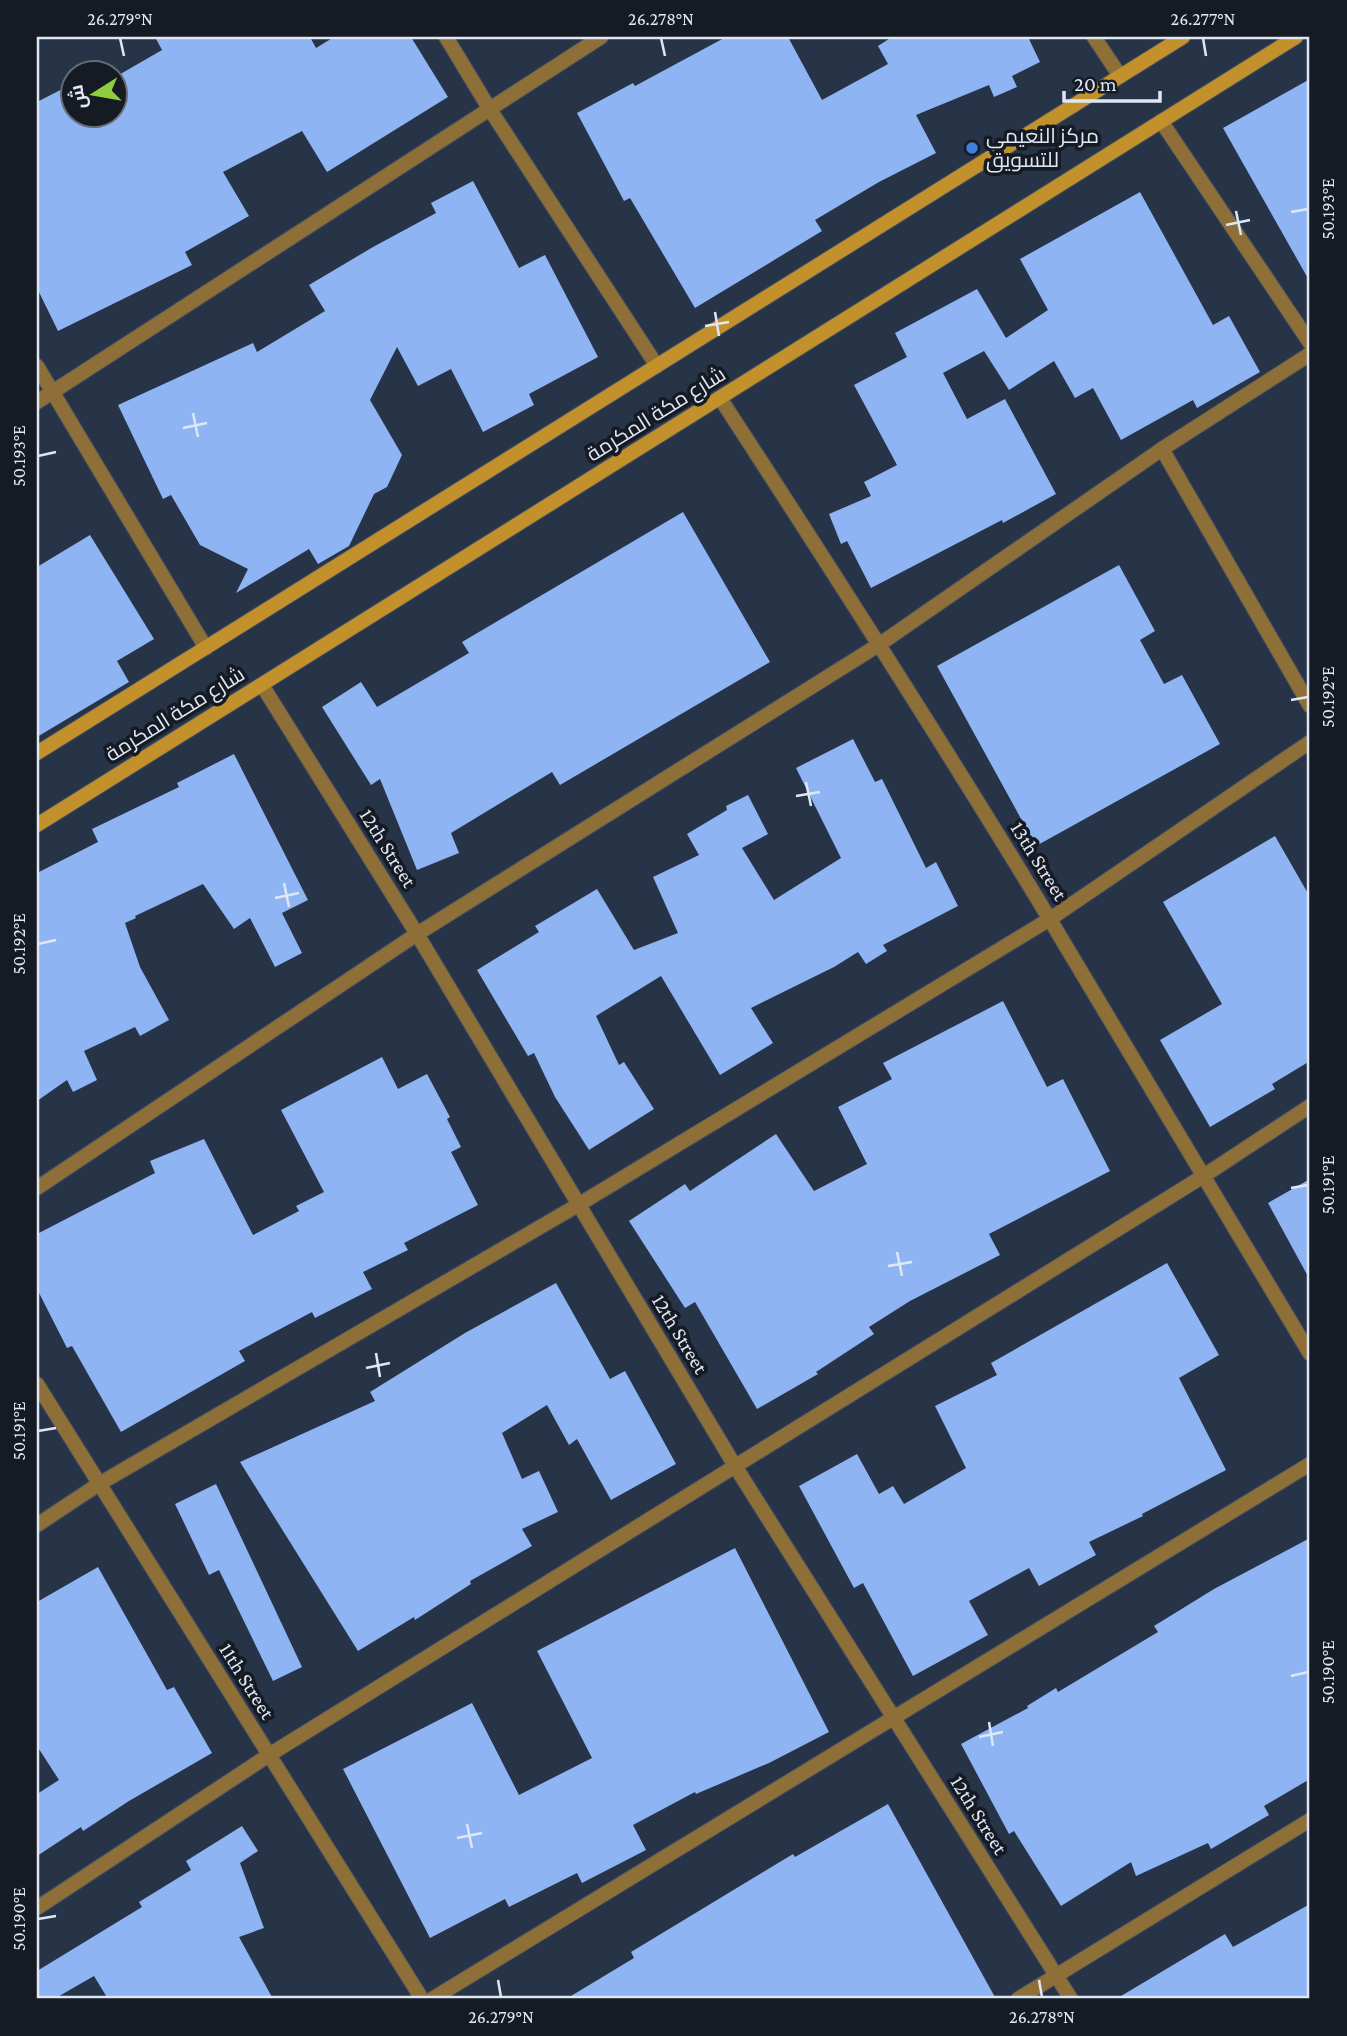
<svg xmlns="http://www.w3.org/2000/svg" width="1347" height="2036" viewBox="0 0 1347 2036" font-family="'Crimson Pro',Cairo,serif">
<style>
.building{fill:#8eb4f4}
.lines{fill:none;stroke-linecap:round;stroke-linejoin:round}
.street-casing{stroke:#455062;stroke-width:16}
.secondary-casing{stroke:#455062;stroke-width:16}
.street{stroke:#8e6f37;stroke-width:14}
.secondary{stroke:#c2912b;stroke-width:14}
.ticks{fill:none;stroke:#e0e7f4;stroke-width:2.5}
.shop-dot{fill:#3f7fe0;stroke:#151a23;stroke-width:2.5}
.labels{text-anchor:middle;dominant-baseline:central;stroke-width:7;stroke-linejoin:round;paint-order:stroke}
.poi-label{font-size:21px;fill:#e0e7f4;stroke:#151a23;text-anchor:start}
.street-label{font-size:21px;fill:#e0e7f4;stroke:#151a23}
.neatline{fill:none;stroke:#e0e7f4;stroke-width:2.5}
.ticks-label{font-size:18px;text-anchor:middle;fill:#e0e7f4}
</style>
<rect width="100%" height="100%" fill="#273346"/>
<g class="building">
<polygon points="155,37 310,37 316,48 334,37 411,37 448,97 327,172 302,131 223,172 249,216 185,252 192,265 58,331 37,288 37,102 74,83 74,116 116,116 116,74 117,76 162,50"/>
<polygon points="726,37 788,37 822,100 888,64 878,46 892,37 1028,37 1040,62 1012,76 1017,87 994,97 989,85 916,115 936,153 879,182 815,220 822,231 695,308 630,198 624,201 577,113 633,83 635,86"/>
<polygon points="111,65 115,74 94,74"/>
<polygon points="1310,79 1310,282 1223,128"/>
<polygon points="473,181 519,268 545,255 598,357 529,394 534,405 483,432 451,369 418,386 397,347 370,400 402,455 387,487 374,494 349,546 318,564 309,549 236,593 248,569 200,545 171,495 163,499 118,405 253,343 257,352 325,311 309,285 373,247 436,213 431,203"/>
<polygon points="1140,192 1213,325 1229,316 1260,372 1197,408 1193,400 1121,440 1093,388 1075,398 1054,361 1009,390 984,351 943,373 967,419 1005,399 1056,494 1003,523 1002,520 871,588 847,541 841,544 829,514 871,496 864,482 897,465 854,385 907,357 895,333 977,289 1006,338 1048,310 1020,259"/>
<polygon points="683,512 770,662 560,785 552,772 451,833 459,853 417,870 380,779 371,785 322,707 361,682 377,707 469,653 462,642"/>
<polygon points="90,535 154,639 117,661 129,682 37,737 37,567"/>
<polygon points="1119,565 1155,631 1140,640 1164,684 1182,675 1220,744 1036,846 937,666"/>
<polygon points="853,739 875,782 882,779 926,868 936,862 958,906 883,945 887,951 866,964 858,952 834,967 751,1008 773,1043 720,1075 661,976 596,1016 619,1065 624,1062 654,1109 589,1150 555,1097 534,1053 528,1056 477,970 539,932 535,926 597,889 634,950 678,933 653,877 699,855 687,834 727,810 726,806 748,795 768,834 742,848 774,900 841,858 796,768"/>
<polygon points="234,754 308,900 282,913 302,953 275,967 250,918 234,929 203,884 135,916 136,918 125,923 140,967 169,1020 140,1036 135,1027 84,1051 97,1080 73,1092 67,1080 37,1101 37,873 98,842 92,829 179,787 177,783"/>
<polygon points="1275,836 1310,897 1310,1061 1272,1084 1275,1089 1210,1127 1160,1040 1222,1004 1163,902"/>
<polygon points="1003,1001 1047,1087 1063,1079 1110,1171 989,1234 1000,1255 910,1301 869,1327 874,1334 816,1372 818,1374 757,1409 695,1302 685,1308 629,1221 685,1184 690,1191 776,1134 814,1191 867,1164 838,1107 892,1079 883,1063"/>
<polygon points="382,1057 398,1089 427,1074 450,1117 447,1119 461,1147 451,1152 478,1205 404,1243 408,1250 363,1272 372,1289 315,1318 312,1312 239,1351 245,1361 121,1432 72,1346 67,1348 37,1289 37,1234 155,1173 150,1161 204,1139 253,1235 299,1211 296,1206 324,1192 281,1110"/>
<polygon points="1310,1179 1310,1280 1268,1203"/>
<polygon points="1167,1263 1219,1355 1179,1378 1226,1470 1142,1514 1143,1516 1089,1542 1096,1555 1039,1586 1029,1568 969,1601 988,1635 913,1676 863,1583 854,1588 799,1486 857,1454 879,1494 893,1486 904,1504 966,1468 935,1406 997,1375 991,1363"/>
<polygon points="556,1283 610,1379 625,1371 676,1464 611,1500 577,1439 569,1445 547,1405 502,1433 522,1479 539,1471 558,1512 522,1529 532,1546 470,1581 471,1584 415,1620 414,1617 358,1651 240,1462 375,1401 370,1392 465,1333"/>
<polygon points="216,1484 302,1667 273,1681 219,1570 209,1575 175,1504"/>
<polygon points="1310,1538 1310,1779 1264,1806 1269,1815 1211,1849 1208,1843 1136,1876 1131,1862 1061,1906 1014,1831 1009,1834 961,1744 1028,1708 1027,1706 1056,1688 1058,1692 1158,1632 1154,1626 1214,1589"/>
<polygon points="735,1548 829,1732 769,1763 696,1794 695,1792 633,1825 646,1850 582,1883 577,1873 509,1907 505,1899 430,1938 343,1769 472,1703 519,1795 592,1758 537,1651"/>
<polygon points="98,1567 167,1690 174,1687 212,1753 129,1801 83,1831 81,1827 37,1856 37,1794 59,1780 37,1746 37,1602"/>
<polygon points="888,1804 996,1999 566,1999 634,1958 631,1952 793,1854 795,1857"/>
<polygon points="242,1826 258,1851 240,1863 264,1928 239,1937 273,1999 108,1999 94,1976 54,1999 37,1999 37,1971 142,1907 139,1902 191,1870 186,1861"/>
<polygon points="1310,1904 1310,1999 1116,1999 1225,1934 1233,1947"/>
</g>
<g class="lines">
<g class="street-casing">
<g id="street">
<polyline points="446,37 489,108 657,366"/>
<polyline points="1094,37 1120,76"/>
<polyline points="1161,121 1310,343"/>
<polyline points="37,366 206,648"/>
<path d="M720,398c112,172 223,345 329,520 88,145 173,291 261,436"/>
<polyline points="37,402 601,37"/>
<polyline points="1162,449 1310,706"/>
<polyline points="262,685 417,934 735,1466 1071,1999"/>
<polyline points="37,1188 417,934 880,644 1162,449 1310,354"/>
<polyline points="37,1384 422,1999"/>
<polyline points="37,1525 99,1484 578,1205 1050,919 1310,742"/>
<polyline points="37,1908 269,1755 1202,1177 1310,1106"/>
<polyline points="432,1999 1310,1464"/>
<polyline points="1018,1999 1310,1820"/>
</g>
</g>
<g class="secondary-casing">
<g id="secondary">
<polyline points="37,753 1183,37"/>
<polyline points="37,825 1296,37"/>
</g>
</g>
<use href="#street" class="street"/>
<use href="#secondary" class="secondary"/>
</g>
<path class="ticks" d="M120,38l4,18M661,38l4,18M1203,38l3,18M1236,211l5,24M1291,212l17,-3M1226,225l24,-5M715,312l4,24M705,326l24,-4M193,413l5,24M183,428l24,-5M38,456l18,-4M1291,700l17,-3M806,782l5,24M796,796l24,-4M284,883l5,24M275,898l24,-5M38,944l18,-4M1291,1188l17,-3M897,1252l5,24M888,1266l24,-4M376,1353l4,24M366,1368l24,-5M38,1431l18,-3M1291,1676l17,-4M989,1722l4,24M979,1737l24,-5M467,1824l5,24M457,1838l25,-5M38,1919l18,-3M498,1980l3,17M1039,1980l3,17"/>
<circle class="shop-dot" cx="972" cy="148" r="7"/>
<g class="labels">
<g class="poi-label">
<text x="986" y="136">مركز النعيمي<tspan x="986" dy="24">للتسويق</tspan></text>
</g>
<g class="street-label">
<text transform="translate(656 414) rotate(-32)">شارع مكة المكرمة</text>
<text transform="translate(175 714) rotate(-32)">شارع مكة المكرمة</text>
<text transform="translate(388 848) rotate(58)">12th Street</text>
<text transform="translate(1039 861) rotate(58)">13th Street</text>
<text transform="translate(680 1334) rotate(59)">12th Street</text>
<text transform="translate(247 1681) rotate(58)">11th Street</text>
<text transform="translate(979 1815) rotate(58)">12th Street</text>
</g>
</g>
<rect width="1347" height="2036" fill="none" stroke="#151a23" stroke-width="77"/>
<g transform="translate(94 94) rotate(259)"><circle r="33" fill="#151a23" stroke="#666c77" stroke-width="2"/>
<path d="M0-5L12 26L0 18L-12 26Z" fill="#8ecd42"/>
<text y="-10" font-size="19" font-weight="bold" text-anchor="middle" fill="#e0e7f4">ش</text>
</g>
<path d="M1064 91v10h96v-10" fill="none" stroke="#e0e7f4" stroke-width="3.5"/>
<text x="1074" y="91" font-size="21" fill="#e0e7f4" stroke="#151a23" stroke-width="5" paint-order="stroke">20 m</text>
<rect x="38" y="38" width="1270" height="1959" class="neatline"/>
<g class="ticks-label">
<text x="120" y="25">26.279°N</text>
<text x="661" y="25">26.278°N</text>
<text x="1203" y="25">26.277°N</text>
<text transform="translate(1328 209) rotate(-90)" y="6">50.193°E</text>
<text transform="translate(19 456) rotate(-90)" y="6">50.193°E</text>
<text transform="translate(1328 697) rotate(-90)" y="6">50.192°E</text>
<text transform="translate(19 944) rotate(-90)" y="6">50.192°E</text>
<text transform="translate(1328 1185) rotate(-90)" y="6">50.191°E</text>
<text transform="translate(19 1431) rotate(-90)" y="6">50.191°E</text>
<text transform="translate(1328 1672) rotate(-90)" y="6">50.190°E</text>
<text transform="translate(19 1919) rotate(-90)" y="6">50.190°E</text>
<text x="501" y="2023">26.279°N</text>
<text x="1042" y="2023">26.278°N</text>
</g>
</svg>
